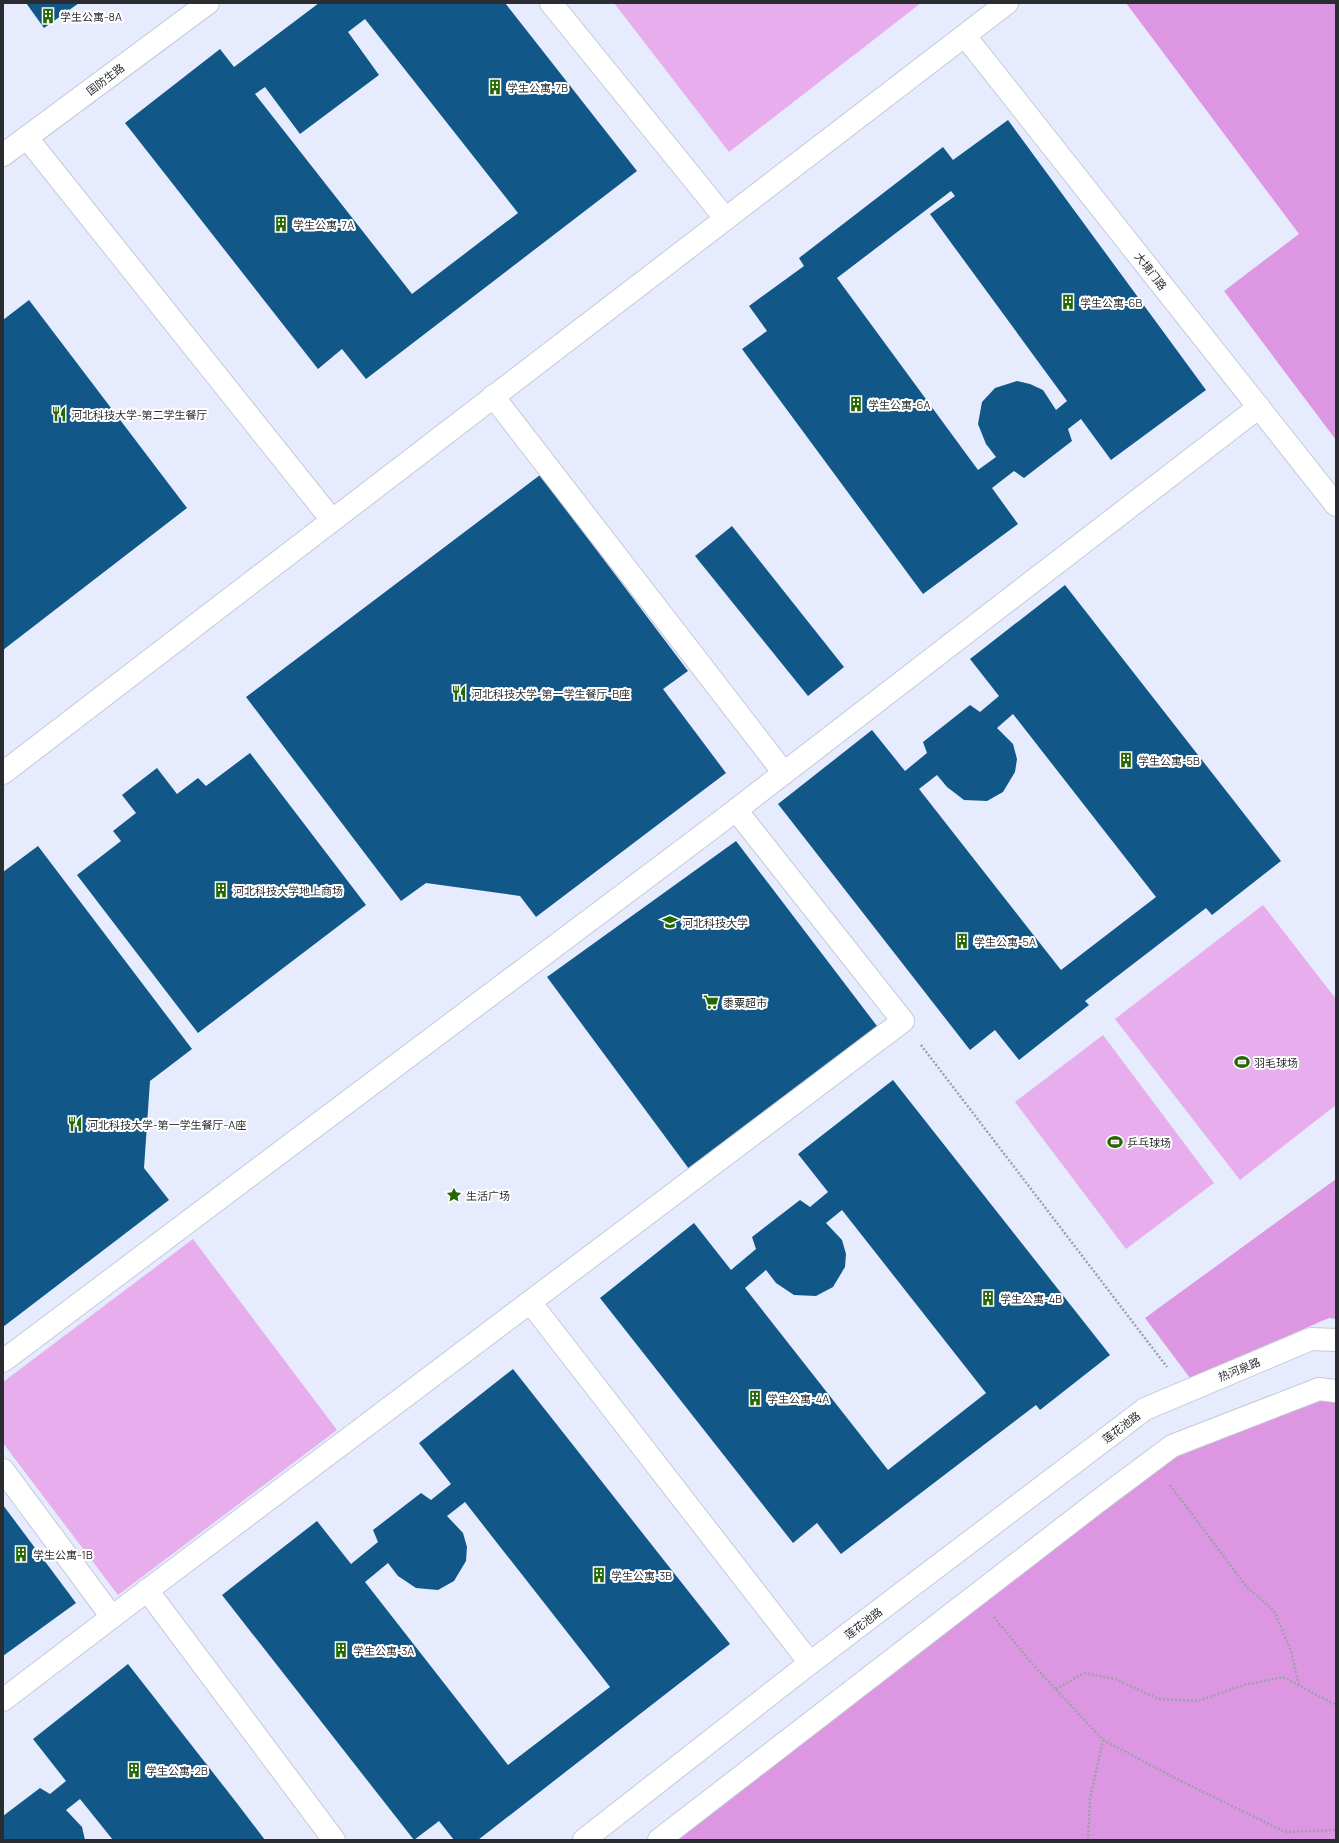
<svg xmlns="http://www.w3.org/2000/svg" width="1339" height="1843" viewBox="0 0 1339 1843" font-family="Manrope,'Noto Sans SC',sans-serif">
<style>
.built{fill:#e6ecfd}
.green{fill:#e7adec}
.forest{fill:#dd97e2}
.building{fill:#115889;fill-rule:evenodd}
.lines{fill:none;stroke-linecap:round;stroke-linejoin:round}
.minor-casing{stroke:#c5cad8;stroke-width:24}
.path{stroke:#9da0a7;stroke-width:2.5;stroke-dasharray:2 2;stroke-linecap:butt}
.minor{stroke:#fff;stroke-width:22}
.labels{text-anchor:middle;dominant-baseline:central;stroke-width:4;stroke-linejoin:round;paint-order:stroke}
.poi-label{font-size:11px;fill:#2a2c32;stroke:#fff;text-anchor:start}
.street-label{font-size:11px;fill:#2a2c32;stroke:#fff}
</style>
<rect width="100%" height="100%" fill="#f2f5fe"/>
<rect class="built" x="3" y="3" width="1333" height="1837"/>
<g class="green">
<polygon points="614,3 921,3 729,152"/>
<polygon points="1263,905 1336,999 1336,1105 1240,1180 1115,1019"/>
<polygon points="1103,1035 1214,1183 1126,1249 1015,1102"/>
<polygon points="193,1239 337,1430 118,1595 3,1443 3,1382"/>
</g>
<g class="forest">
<polygon points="1126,3 1336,3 1336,440 1224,291 1299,234"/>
<polygon points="1336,1179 1336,1319 1329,1318 1190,1378 1145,1318"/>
<polygon points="1320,1397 1336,1398 1336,1840 670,1840 1172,1451"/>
</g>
<g class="building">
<polygon points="26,3 79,3 44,28"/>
<path d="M319,3h186l132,168 -271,208 -24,-30 -24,20 -193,-246 95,-74 14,18zM365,19l153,194 -106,81 -157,-200 10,-7 35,47 79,-59 -31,-43z"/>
<path d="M1008,120l198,270 -95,70 -30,-41 -13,10 4,12 -48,37 -10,-7 -22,17 26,36 -95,70 -181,-245 25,-18 -18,-25 55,-40 -5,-8 144,-111 10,13zM951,191l4,5 -25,18 137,187 -11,9 -13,-20 -13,-6 -13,-3 -22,7 -13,14 -4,22 8,20 10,13 -18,13 -141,-192z"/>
<polygon points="29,300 187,508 3,650 3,320"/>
<polygon points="540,475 688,671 663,689 726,773 536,917 520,896 426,883 401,901 246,697"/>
<polygon points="732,526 844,667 808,696 695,556"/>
<path d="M1065,585l216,276 -69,54 -6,-7 -121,93 4,4 -70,55 -24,-30 -25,20 -192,-246 94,-74 33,41 22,-18 -4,-11 47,-37 10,7 19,-16 -29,-37zM1013,714l143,183 -95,73 -142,-181 18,-14 10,12 17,13 23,1 16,-9 12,-20 2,-13 -4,-15 -16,-16z"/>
<polygon points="250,753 366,905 198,1033 77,875 121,841 113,831 136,813 122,795 157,768 177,794 198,778 206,786"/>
<polygon points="736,841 877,1026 689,1169 547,977"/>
<polygon points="38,846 192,1049 150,1081 144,1168 169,1200 3,1327 3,872"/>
<path d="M893,1080l217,275 -70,55 -4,-5 -195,149 -24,-31 -24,20 -193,-245 94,-75 37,47 25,-21 -4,-12 48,-37 10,7 18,-15 -30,-38zM842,1210l144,183 -98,77 -143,-182 21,-18 10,13 18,12 22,1 17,-9 12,-20 1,-13 -4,-14 -16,-17z"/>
<path d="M513,1369l217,275 -252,196h-24l-15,-19 -25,19 -192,-245 95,-74 34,43 27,-22 -5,-12 48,-37 10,7 20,-16 -32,-41zM465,1502l145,185 -102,78 -143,-183 23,-19 10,13 18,12 22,2 16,-9 12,-20 1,-14 -4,-14 -16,-17z"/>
<polygon points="3,1505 76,1603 3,1656"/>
<polygon points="128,1664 236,1802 265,1840 113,1840 80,1799 66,1810 82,1827 85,1840 3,1840 3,1816 40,1788 50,1794 66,1781 33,1739"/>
</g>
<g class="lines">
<g class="minor-casing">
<g id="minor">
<polyline points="551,3 725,218"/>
<polyline points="965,36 1336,505"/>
<polyline points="27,138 332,520"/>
<polyline points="3,155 208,3"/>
<polyline points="493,396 784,773"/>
<polyline points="3,773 1007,3"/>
<polyline points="530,1302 810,1663"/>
<polyline points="3,1361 736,810"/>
<polyline points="3,1470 112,1617 903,1021 736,810 1259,407"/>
<polyline points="147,1590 334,1840"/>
<polyline points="3,1700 112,1617"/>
<polyline points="584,1840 810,1663 1145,1409 1311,1339 1336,1340"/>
<polyline points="659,1840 1097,1502 1172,1446 1319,1389 1336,1391"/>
</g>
</g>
<g class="path">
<polyline points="921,1045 1167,1367"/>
<polyline points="1170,1485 1246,1586 1274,1611 1291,1651 1299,1686"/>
<polyline points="994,1617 1033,1665 1103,1740 1090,1799 1088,1840"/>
<polyline points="1056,1689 1084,1673 1115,1679 1159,1699 1198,1701 1244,1685 1283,1677 1336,1705"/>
<polyline points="1103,1740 1177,1779 1285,1832 1336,1830"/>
</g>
<use href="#minor" class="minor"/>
</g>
<defs>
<g id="building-bare" transform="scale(1.2)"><path d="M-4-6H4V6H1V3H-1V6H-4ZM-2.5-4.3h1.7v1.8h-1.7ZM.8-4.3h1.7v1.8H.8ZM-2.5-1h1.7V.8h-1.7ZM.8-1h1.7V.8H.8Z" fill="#236800" stroke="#fff" stroke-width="2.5" paint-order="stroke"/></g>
<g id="restaurant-bare" transform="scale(1.2)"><path d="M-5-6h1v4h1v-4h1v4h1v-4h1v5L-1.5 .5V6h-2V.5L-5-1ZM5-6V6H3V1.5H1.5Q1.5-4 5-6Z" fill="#236800" stroke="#fff" stroke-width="2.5" paint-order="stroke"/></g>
<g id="university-bare" transform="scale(1.2)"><path d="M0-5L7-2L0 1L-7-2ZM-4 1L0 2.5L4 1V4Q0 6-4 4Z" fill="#236800" stroke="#fff" stroke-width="2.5" paint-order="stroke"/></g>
<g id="supermarket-bare" transform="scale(1.2)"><path d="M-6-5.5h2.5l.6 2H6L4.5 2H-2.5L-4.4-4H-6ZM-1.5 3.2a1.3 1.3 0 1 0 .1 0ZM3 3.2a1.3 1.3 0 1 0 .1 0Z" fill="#236800" stroke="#fff" stroke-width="2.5" paint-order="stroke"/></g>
<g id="stadium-bare" transform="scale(1.2)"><path d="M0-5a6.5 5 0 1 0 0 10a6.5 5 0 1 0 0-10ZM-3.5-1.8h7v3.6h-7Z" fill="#236800" stroke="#fff" stroke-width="2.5" paint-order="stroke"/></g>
<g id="sight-bare" transform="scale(1.2)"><path d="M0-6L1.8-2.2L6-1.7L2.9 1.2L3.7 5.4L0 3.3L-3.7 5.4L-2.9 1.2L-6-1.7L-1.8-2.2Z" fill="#236800" stroke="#fff" stroke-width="2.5" paint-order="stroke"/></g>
</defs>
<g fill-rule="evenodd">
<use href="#building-bare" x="48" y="16"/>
<use href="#building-bare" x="495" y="87"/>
<use href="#building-bare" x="281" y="224"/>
<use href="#building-bare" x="1068" y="302"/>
<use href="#building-bare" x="856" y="404"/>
<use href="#restaurant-bare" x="59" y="414"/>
<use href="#restaurant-bare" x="459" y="693"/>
<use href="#building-bare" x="1126" y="760"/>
<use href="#building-bare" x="221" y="890"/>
<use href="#university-bare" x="670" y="922"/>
<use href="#building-bare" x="962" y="941"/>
<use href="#supermarket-bare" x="711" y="1002"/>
<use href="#stadium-bare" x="1242" y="1062"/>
<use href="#restaurant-bare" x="75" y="1124"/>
<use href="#stadium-bare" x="1115" y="1142"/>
<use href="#sight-bare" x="454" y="1195"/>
<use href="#building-bare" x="988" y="1298"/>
<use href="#building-bare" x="755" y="1398"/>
<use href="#building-bare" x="21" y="1554"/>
<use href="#building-bare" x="599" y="1575"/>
<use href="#building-bare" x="341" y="1650"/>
<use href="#building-bare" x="134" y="1770"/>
</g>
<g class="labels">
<g class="poi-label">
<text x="60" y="16">学生公寓-8A</text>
<text x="507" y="87">学生公寓-7B</text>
<text x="293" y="224">学生公寓-7A</text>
<text x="1080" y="302">学生公寓-6B</text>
<text x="868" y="404">学生公寓-6A</text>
<text x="71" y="414">河北科技大学-第二学生餐厅</text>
<text x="471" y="693">河北科技大学-第一学生餐厅-B座</text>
<text x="1138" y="760">学生公寓-5B</text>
<text x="233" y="890">河北科技大学地上商场</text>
<text x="682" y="922">河北科技大学</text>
<text x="974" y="941">学生公寓-5A</text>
<text x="723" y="1002">黍粟超市</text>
<text x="1254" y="1062">羽毛球场</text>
<text x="87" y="1124">河北科技大学-第一学生餐厅-A座</text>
<text x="1127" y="1142">乒乓球场</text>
<text x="466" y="1195">生活广场</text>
<text x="1000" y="1298">学生公寓-4B</text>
<text x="767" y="1398">学生公寓-4A</text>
<text x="33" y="1554">学生公寓-1B</text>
<text x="611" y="1575">学生公寓-3B</text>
<text x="353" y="1650">学生公寓-3A</text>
<text x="146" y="1770">学生公寓-2B</text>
</g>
<g class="street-label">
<text transform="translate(105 79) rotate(-37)">国防生路</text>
<text transform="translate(1151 271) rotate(52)">大境门路</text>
<text transform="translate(1239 1369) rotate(-22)">热河泉路</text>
<text transform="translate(1121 1427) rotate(-37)">莲花池路</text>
<text transform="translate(863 1623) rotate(-37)">莲花池路</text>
</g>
</g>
<rect width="1339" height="1843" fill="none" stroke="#2a2c32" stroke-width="8"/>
</svg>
